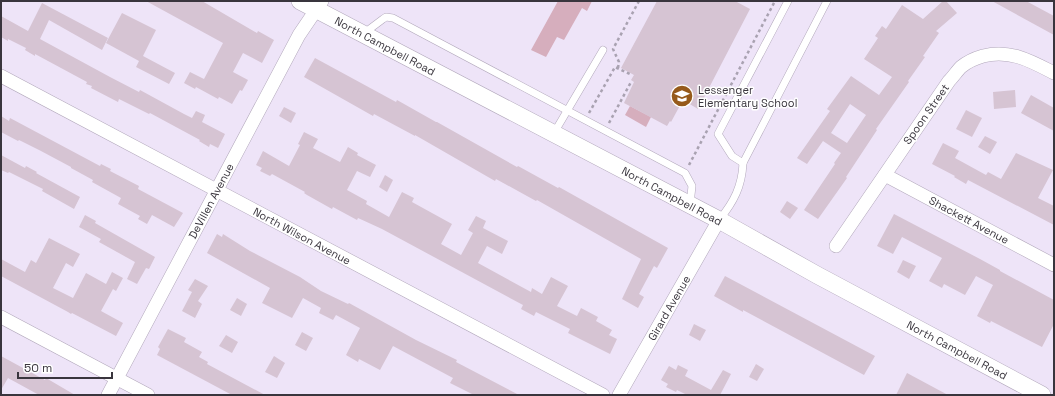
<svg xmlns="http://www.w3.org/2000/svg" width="1055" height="396" viewBox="0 0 1055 396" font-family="'Space Grotesk',sans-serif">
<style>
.green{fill:#d6aebd}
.building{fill:#d6c4d3;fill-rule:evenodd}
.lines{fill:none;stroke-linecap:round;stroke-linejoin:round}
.service-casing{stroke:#b2a8bb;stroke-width:8}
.minor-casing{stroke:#b2a8bb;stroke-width:14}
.tertiary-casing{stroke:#b2a8bb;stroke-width:18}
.path{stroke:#a9a2b1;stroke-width:2.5;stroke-dasharray:3 3;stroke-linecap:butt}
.service{stroke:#fff;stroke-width:7}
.minor{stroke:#fff;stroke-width:13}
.tertiary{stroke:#fff;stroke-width:17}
.labels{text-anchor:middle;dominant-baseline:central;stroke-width:3;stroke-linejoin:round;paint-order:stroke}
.street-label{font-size:11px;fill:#39353d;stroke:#fff}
.poi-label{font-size:11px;fill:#39353d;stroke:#fff;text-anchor:start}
</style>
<rect width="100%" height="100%" fill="#eee4f8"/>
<g class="green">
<polygon points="558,1 592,1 587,11 582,8 564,40 557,37 546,57 531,50"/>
<polygon points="630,106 651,117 646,127 625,115"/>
</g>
<g class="building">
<polygon points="146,1 202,1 257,33 258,31 274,40 262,63 243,53 233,72 248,80 242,91 240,90 232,104 219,97 218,99 196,87 195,89 184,83 190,72 204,79 223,43"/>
<polygon points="657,1 735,1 750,9 698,109 683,100 671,122 670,121 667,126 624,103 634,82 631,80 634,75 621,68"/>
<path d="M943,1h3l11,12 -21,18 3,2 -16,23 2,1 -17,24 1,1 -33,47 1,1 -31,47 1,1 -29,41 -14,-9 31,-46 -1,-1 7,-10 -18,-12 -16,23 -10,-6 33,-47 -3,-2 24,-33 28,19 13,-18 -28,-18 14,-21 -3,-2 7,-10 4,3 16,-24 21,14zM850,104l16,11 -19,28 -16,-10z"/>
<polygon points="992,1 1026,1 1054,16 1054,35"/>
<polygon points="42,3 108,38 102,50 49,20 40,39 110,77 139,92 140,90 184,114 192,118 196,111 205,115 202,122 225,134 218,148 210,144 209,147 199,141 200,140 150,113 149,114 119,99 118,102 91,88 92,86 86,84 87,82 35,54 35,56 25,50 26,48 8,39 8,41 1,37 1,16 28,31"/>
<polygon points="122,13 156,30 143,56 175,73 169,84 136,67 139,61 106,43"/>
<polygon points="315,58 396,102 397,100 436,122 437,122 517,167 518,166 558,188 559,187 668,248 657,268 654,266 639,294 644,297 638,308 622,299 641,259 537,200 536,201 496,179 495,181 415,135 415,136 374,114 373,116 304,77"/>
<polygon points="1015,90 1016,107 994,109 993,92"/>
<polygon points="1031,95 1054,108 1054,131 1021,113"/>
<polygon points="284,107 296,113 291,123 279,116"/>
<polygon points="966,110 982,118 972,137 956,129"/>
<polygon points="1,116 9,121 10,118 100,166 101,164 111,169 110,171 139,186 138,189 183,213 174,227 152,215 147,224 138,219 140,216 118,204 121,198 92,182 93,180 71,168 71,167 41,151 19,140 18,141 1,132"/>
<polygon points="304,132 318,139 313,148 340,162 348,147 358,153 357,155 376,165 370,177 357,171 347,190 367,201 366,204 389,217 402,192 414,198 412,202 452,224 441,244 461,255 473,233 468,230 476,216 486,221 483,228 508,241 502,254 487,246 478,263 531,292 532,288 542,294 551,277 568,286 557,306 577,316 581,308 598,317 596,321 612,330 609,335 617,339 610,354 568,333 570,329 536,312 534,316 521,309 523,305 382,229 358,218 357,220 333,207 332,209 307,195 304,193 305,192 272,174 270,176 260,171 262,168 256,165 263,151 289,166 300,145 298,144"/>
<polygon points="985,136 997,142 990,154 978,147"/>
<polygon points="943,143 959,151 955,158 986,175 988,172 1001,179 1016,153 1053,170 1038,198 1054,206 1054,225 968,180 966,184 954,177 955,176 932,164"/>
<polygon points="1,155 25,168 26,166 37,172 36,173 80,197 74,209 42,191 43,189 9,172 8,173 1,170"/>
<polygon points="385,175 393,180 387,192 379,187"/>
<polygon points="787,201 798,208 790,219 780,212"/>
<polygon points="894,214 980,259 1000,270 1000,271 1054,300 1054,324 1042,347 991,321 990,323 977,316 993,285 976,276 965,295 944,284 942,288 929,281 942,258 902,237 893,254 877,246"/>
<polygon points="85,215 96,221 95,223 155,257 149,269 146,268 137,284 127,279 135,262 99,242 101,239 79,227"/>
<polygon points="217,234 222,237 223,234 250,251 300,277 321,291 348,304 349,303 416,340 457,360 456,362 519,395 474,395 450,383 453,378 393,346 380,370 359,359 358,362 346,355 360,328 336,315 333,320 319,313 321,308 303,298 292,318 262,303 270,288 207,253"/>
<polygon points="49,238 80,254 73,267 66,263 53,288 73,298 86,273 106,284 112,272 123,278 116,291 113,289 101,311 123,323 116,336 72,313 71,314 68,312 1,276 1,259 25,272 31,260 36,263"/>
<polygon points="903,260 916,266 909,279 897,272"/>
<polygon points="725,276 875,356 864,375 743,310 743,312 714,296"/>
<polygon points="195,279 208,286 198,301 202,304 195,318 182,311 192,292 188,290"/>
<polygon points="237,298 247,304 241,316 230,310"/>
<polygon points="694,324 706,330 700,341 689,335"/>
<polygon points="168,329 186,338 184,342 202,352 199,357 208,362 207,364 265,395 232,395 157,355 160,349 158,347"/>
<polygon points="302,332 313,338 306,351 295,345"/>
<polygon points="226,335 238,342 232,353 219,346"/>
<polygon points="1,356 45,380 46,378 75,395 39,395 8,378 1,390"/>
<polygon points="274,356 285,363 277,378 265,372"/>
<polygon points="756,364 764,369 757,381 749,377"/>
<polygon points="678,365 688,370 685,376 711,390 723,370 731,374 720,395 687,395 677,390 676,392 666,387 668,384 661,380 669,366 676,370"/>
<polygon points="907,373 948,395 896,395"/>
</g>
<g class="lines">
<g class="service-casing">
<g id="service">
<polyline points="363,34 383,19 386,17 393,18 685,173 692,186 690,204"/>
<polyline points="554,133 603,50"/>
<polyline points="743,163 732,156 718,134 788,1"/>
<path d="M719,220c15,-18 23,-34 24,-57l84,-162"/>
</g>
</g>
<g class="minor-casing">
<g id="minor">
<polyline points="1,76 603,395"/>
<polyline points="885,175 1054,265"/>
<path d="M836,246l113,-165c4,-4 8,-10 12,-14 6,-5 15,-9 22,-11 27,-7 48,5 71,17"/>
<polyline points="1,317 148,395"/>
<polyline points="108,395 299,35 322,1"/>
<polyline points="619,395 719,220"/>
</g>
</g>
<g class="tertiary-casing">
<polyline id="tertiary" points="300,1 719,220 817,275 1042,395"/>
</g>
<g class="path">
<polyline points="618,68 619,62 613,49 639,1"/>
<polyline points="589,113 615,67 632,75"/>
<polyline points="609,123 631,82"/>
<polyline points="689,165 775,1"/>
</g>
<use href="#service" class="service"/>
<use href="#minor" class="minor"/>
<use href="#tertiary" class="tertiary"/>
</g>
<defs>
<g id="school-disc" transform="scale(1.15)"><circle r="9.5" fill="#965a1a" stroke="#fff"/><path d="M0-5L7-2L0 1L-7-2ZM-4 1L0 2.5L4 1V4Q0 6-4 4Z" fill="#fff"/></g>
</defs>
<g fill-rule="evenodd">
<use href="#school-disc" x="682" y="96"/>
</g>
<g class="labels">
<g class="street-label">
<text transform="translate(385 46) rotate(28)">North Campbell Road</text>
<text transform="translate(926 114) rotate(-55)">Spoon Street</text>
<text transform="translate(672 196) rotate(28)">North Campbell Road</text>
<text transform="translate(211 201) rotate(-62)">DeVillen Avenue</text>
<text transform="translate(969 220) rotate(28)">Shackett Avenue</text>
<text transform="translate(302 236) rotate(28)">North Wilson Avenue</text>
<text transform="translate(669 308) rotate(-60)">Girard Avenue</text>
<text transform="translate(957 350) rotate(28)">North Campbell Road</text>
</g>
<g class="poi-label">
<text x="698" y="90">Lessenger<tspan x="698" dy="13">Elementary School</tspan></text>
</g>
</g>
<rect width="1055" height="396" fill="none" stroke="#39353d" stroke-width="4"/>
<path d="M18 372v6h94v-6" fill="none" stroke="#39353d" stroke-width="2"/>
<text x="24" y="372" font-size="12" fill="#39353d" stroke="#ffffff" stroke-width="3" paint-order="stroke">50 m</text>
</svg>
